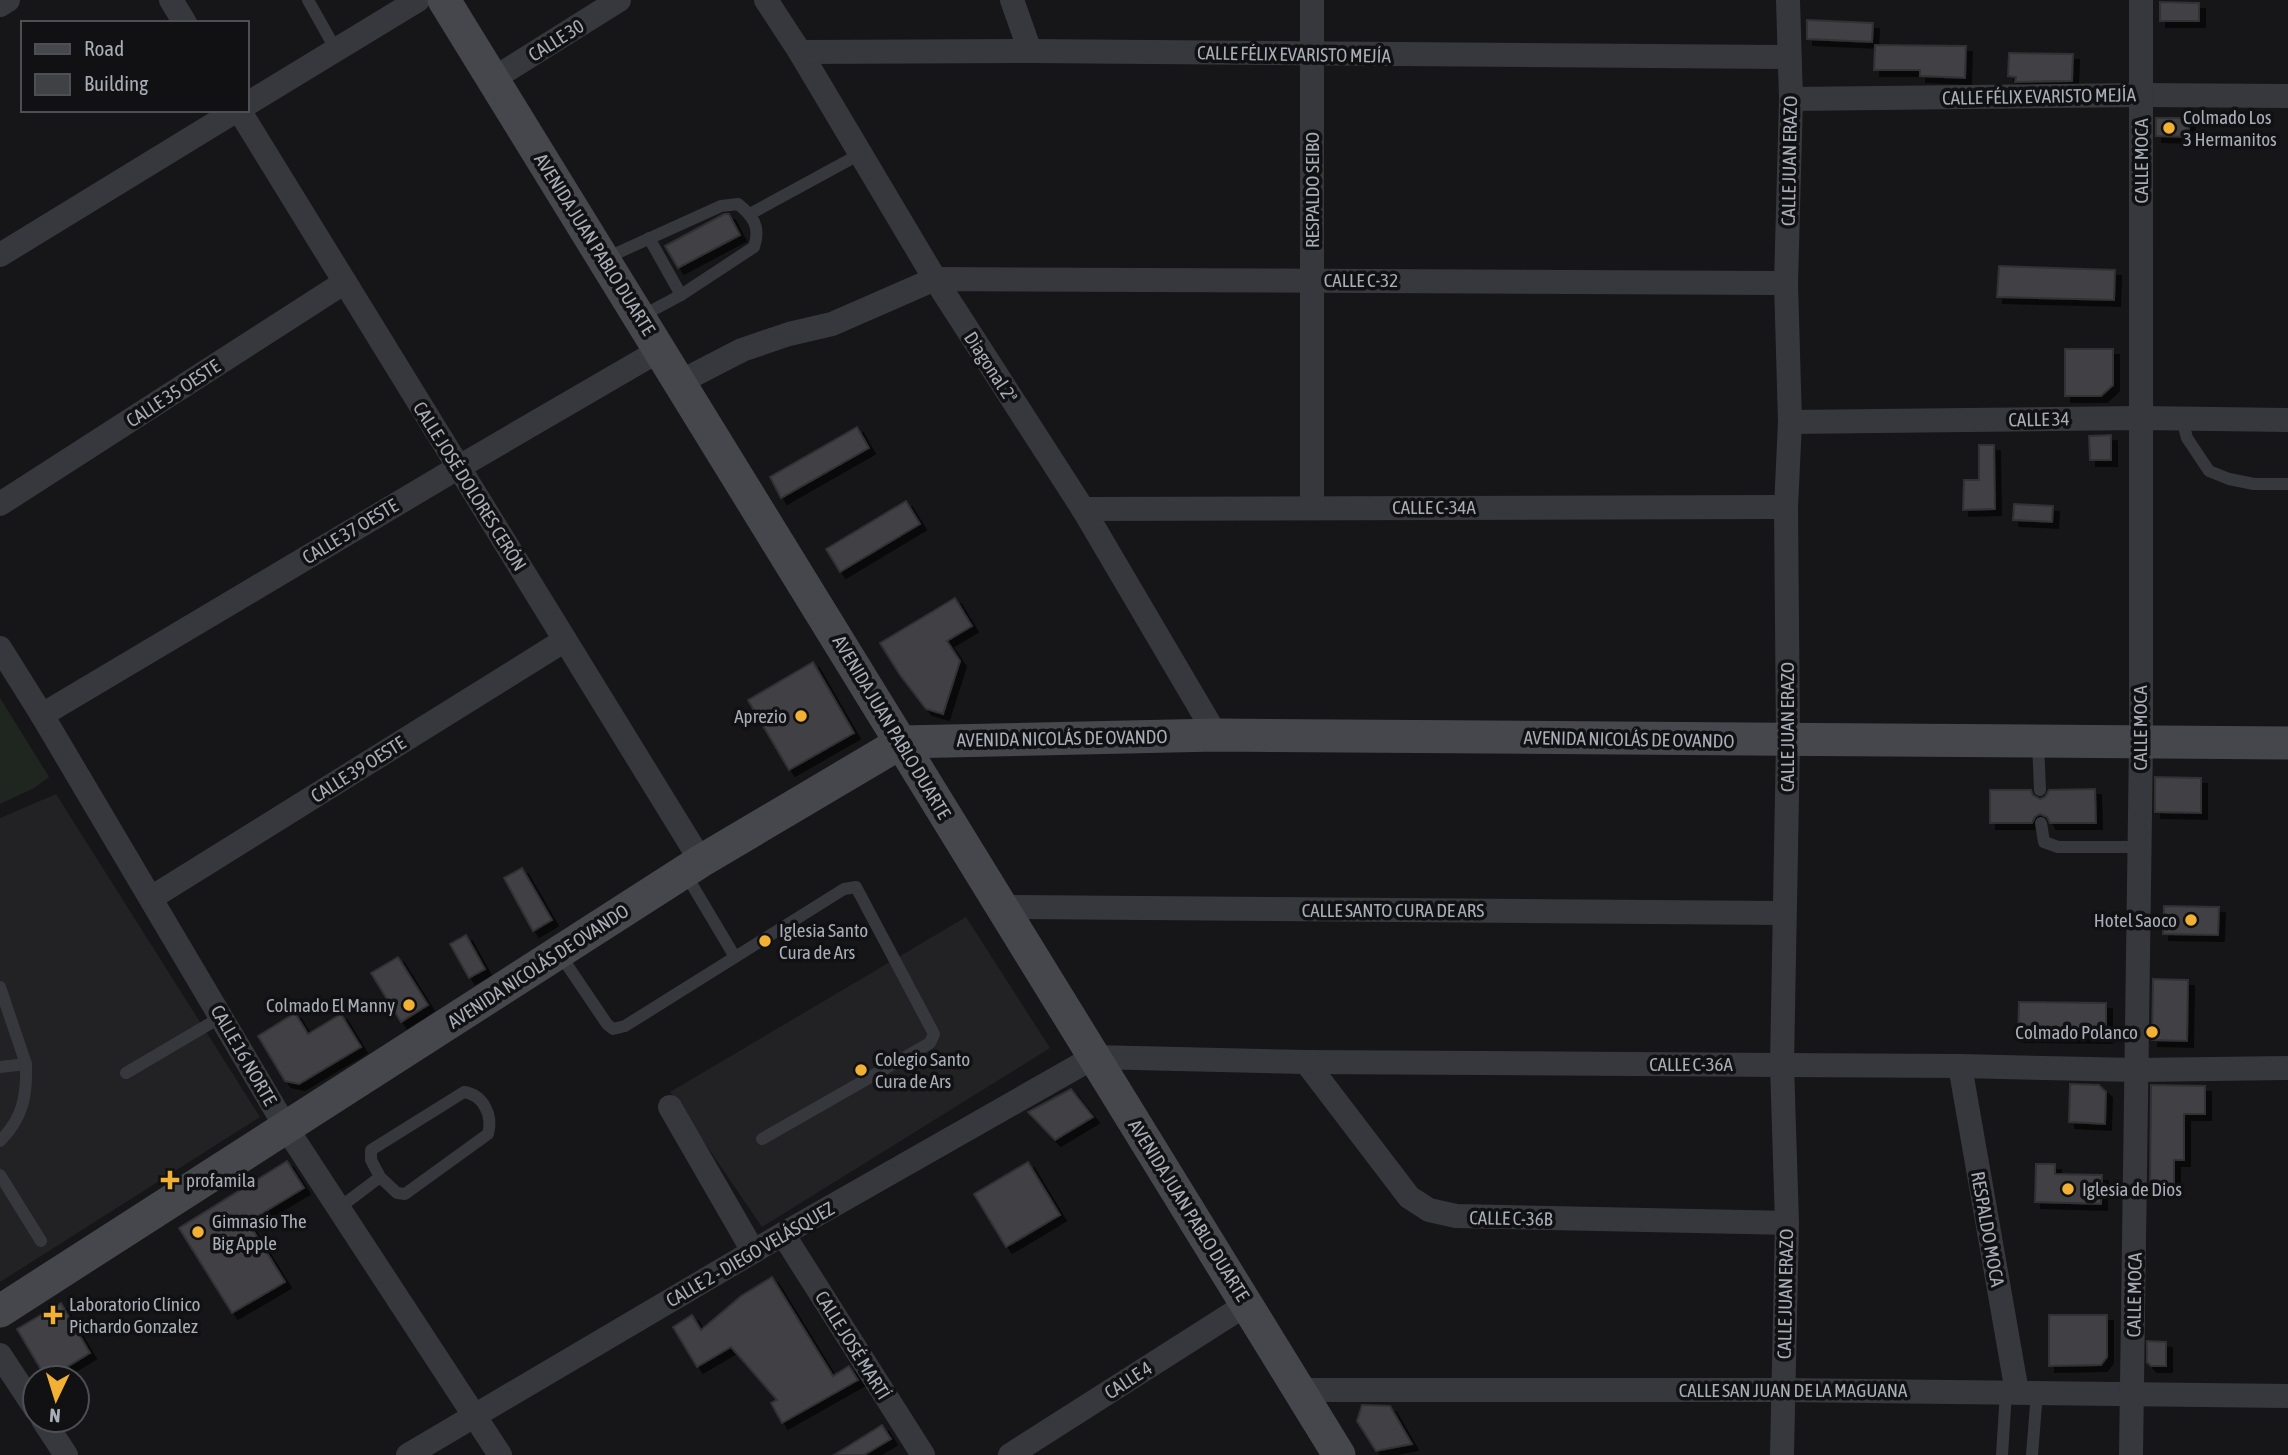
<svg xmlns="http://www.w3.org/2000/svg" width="2288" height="1455" viewBox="0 0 2288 1455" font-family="'Asap Condensed',sans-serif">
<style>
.built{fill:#222225}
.green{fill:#1e261f}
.building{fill:#404145;stroke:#303034;stroke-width:2;filter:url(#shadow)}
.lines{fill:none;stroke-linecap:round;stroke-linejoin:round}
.service{stroke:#37383d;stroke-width:12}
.minor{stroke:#37383d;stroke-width:24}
.secondary{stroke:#45474d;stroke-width:33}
.poi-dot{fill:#f2b134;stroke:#111113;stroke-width:2.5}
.labels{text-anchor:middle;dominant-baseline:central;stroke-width:7;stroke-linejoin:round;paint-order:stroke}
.street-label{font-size:19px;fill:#a8adb8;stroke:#111113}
.poi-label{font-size:19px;fill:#a8adb8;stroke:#111113;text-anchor:start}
</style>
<defs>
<filter id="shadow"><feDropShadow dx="6" dy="6" stdDeviation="0" flood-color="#0009"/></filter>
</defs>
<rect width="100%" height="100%" fill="#161618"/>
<g class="built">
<polygon points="56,794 260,1117 0,1282 0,818"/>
<polygon points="966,917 1050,1048 762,1227 670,1092"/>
</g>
<polygon class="green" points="0,698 49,777 34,788 0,804"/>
<g class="building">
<polygon points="2160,2 2199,3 2199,21 2160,21"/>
<polygon points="1807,20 1873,23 1872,42 1807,39"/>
<polygon points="1875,45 1966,46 1965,78 1920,76 1920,70 1874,70"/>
<polygon points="2009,53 2073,54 2072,81 2015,82 2016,77 2008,76"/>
<polygon points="2156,118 2189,118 2189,137 2156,136"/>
<polygon points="724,214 729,214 740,235 678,268 665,246"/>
<polygon points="1999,266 2115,270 2114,300 1997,297"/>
<polygon points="2065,349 2113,349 2113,385 2101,396 2065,396"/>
<polygon points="857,427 869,448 781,498 770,477"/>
<polygon points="2111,435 2111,460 2090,460 2089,436"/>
<polygon points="1979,445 1994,445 1995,509 1963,510 1964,480 1979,480"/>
<polygon points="906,501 920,524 840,572 826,549"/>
<polygon points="2014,504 2053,506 2052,522 2013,520"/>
<polygon points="955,598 972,626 947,641 960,661 943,714 926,709 900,675 880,643"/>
<polygon points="813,662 854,733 789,770 748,700"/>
<polygon points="2155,777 2201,778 2201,813 2155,812"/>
<polygon points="2095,789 2096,823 2050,823 2047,817 2040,814 2035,817 2032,823 1990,823 1990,790 2031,790 2033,795 2040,799 2045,797 2049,790"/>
<polygon points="522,868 552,920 533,931 504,878"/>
<polygon points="2164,906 2219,907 2218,935 2163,934"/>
<polygon points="466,935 485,969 469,978 450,944"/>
<polygon points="398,957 428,1005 401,1022 371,973"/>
<polygon points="2153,979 2188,980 2187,1041 2152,1040"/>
<polygon points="2019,1002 2106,1003 2106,1037 2018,1036"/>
<polygon points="295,1013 308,1034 341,1014 361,1047 299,1084 285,1081 258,1036"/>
<polygon points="2070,1084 2099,1085 2106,1092 2105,1124 2069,1122"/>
<polygon points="2151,1085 2205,1086 2205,1114 2184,1114 2184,1160 2174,1160 2174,1187 2150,1187"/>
<polygon points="1071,1089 1093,1117 1055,1140 1028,1112"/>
<polygon points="287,1161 304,1188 248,1222 285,1282 232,1313 179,1228"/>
<polygon points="1028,1162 1060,1215 1006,1247 974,1194"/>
<polygon points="2036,1164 2055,1164 2055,1174 2102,1175 2101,1204 2035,1202"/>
<polygon points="772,1277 833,1376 849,1366 858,1380 782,1423 771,1403 777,1400 731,1347 697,1367 673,1327 692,1315 701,1330 741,1296"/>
<polygon points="61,1303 90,1353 67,1367 71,1371 60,1378 46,1378 17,1329"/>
<polygon points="2049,1315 2107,1315 2107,1357 2101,1365 2049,1366"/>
<polygon points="2147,1341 2166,1342 2166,1366 2151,1366 2147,1362"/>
<polygon points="1362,1405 1390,1406 1412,1444 1376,1451 1357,1421"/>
<polygon points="882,1425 891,1439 864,1455 834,1455"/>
</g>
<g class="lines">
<g class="service">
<polyline points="308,0 336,50"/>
<polyline points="750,214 860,154"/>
<polyline points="649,238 681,295"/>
<path d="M604,259l117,-53 17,-2c15,12 23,23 16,43l-73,48 -41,22"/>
<polyline points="2182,419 2187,438 2209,471 2229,479 2254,484 2288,484"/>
<polyline points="2038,742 2040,790"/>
<polyline points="2041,823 2044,842 2058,847 2139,847"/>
<polyline points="685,873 735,957"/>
<polyline points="559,953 607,1024 613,1029 625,1026 844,889 856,887 934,1034 930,1043 762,1139"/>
<path d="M0,987l26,77c1,32 -3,54 -26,77"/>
<polyline points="0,1067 26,1064"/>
<polyline points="126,1073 221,1017"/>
<polyline points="0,1175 41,1241"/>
<path d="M339,1208l41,-31 17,16 8,1 83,-60c5,-18 -4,-39 -24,-42l-93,58v10l9,17"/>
<polyline points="2002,1455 2006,1392"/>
<polyline points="2032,1455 2037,1392"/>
</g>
<g class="minor">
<polyline points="171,0 185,23"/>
<polyline points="766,0 800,52 935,279 1083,509 1216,735"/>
<polyline points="1012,0 1030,51"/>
<polyline points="0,5 8,0"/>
<polyline points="800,52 1030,51 1788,57"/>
<polyline points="493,79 619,0"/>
<polyline points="1791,99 2141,95 2288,96"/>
<polyline points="247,104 418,0"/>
<polyline points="239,110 701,861"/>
<polyline points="0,255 237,110"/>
<polyline points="680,382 742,350 789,334 832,324 935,279 1786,283"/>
<polyline points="1790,422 2140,418 2288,420"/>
<polyline points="0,504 345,282"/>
<polyline points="1312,507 1312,0"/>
<polyline points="1083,509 1786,507"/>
<polyline points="0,648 42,715 287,1129 500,1455"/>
<polyline points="42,715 459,467 660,350"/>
<polyline points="151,898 565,640"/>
<polyline points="1002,907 1784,913"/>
<polyline points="1306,1062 1409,1197 1429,1210 1456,1216 1787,1223"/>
<polyline points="1960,1066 2017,1392"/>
<polyline points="670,1107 753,1251"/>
<polyline points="783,1234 923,1455"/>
<polyline points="0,1355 35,1408"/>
<polyline points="1299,1390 1783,1390 2288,1396"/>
<polyline points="43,1420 66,1455"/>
<polyline points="408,1455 783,1234 1094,1057 1306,1062 1960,1066 2136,1070 2288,1068"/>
<polyline points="1010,1455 1247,1304"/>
<polyline points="1782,1455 1787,1223 1782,1065 1788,741 1786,507 1790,422 1786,283 1791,99 1788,0"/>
<polyline points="2131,1455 2141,743 2141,0"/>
</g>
<g class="secondary">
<polyline points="444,0 1339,1455"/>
<polyline points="0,1311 701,861 902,742 1216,735 2288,743"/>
</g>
</g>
<g class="poi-dot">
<circle cx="2169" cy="128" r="7"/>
<circle cx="801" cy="716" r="7"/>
<circle cx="2191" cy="920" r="7"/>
<circle cx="765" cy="941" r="7"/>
<circle cx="409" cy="1005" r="7"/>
<circle cx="2152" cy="1032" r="7"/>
<circle cx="861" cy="1070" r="7"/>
<path d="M166.5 1169.5h7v7h7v7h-7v7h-7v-7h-7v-7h7z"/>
<circle cx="2068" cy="1189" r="7"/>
<circle cx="198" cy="1232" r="7"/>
<path d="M49.5 1304.5h7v7h7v7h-7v7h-7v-7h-7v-7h7z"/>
</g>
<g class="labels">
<g class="street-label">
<text transform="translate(556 40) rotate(-32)">CALLE 30</text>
<text transform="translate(1294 54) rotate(1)">CALLE FÉLIX EVARISTO MEJÍA</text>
<text transform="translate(2039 96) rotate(-1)">CALLE FÉLIX EVARISTO MEJÍA</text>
<text transform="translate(1789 161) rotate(-89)">CALLE JUAN ERAZO</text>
<text transform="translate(2141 161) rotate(-90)">CALLE MOCA</text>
<text transform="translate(1312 190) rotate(-90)">RESPALDO SEIBO</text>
<text transform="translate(595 244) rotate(58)">AVENIDA JUAN PABLO DUARTE</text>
<text x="1361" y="280">CALLE C-32</text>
<text transform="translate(991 367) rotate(57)">Diagonal 2ª</text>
<text transform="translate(173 393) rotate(-33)">CALLE 35 OESTE</text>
<text transform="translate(2039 419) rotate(-1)">CALLE 34</text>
<text transform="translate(470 486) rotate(58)">CALLE JOSÉ DOLORES CERÓN</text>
<text x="1434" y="507">CALLE C-34A</text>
<text transform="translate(350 531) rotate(-31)">CALLE 37 OESTE</text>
<text transform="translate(892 727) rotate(59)">AVENIDA JUAN PABLO DUARTE</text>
<text transform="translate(1787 727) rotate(-90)">CALLE JUAN ERAZO</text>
<text transform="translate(2140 728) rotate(-90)">CALLE MOCA</text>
<text transform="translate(1062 738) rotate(-1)">AVENIDA NICOLÁS DE OVANDO</text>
<text transform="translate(1629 739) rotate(1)">AVENIDA NICOLÁS DE OVANDO</text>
<text transform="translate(358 769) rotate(-32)">CALLE 39 OESTE</text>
<text x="1393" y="910">CALLE SANTO CURA DE ARS</text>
<text transform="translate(538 966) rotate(-33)">AVENIDA NICOLÁS DE OVANDO</text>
<text transform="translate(244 1055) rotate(60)">CALLE 16 NORTE</text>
<text x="1691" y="1064">CALLE C-36A</text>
<text transform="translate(1189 1210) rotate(58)">AVENIDA JUAN PABLO DUARTE</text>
<text transform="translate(1511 1218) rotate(1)">CALLE C-36B</text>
<text transform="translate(1988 1229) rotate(80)">RESPALDO MOCA</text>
<text transform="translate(750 1254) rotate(-30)">CALLE 2 - DIEGO VELÁSQUEZ</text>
<text transform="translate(1785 1294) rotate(-89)">CALLE JUAN ERAZO</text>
<text transform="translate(2134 1295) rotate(-89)">CALLE MOCA</text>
<text transform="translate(853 1345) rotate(58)">CALLE JOSÉ MARTÍ</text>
<text transform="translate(1128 1380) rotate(-33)">CALLE 4</text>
<text x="1793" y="1390">CALLE SAN JUAN DE LA MAGUANA</text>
</g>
<g class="poi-label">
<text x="2183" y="117">Colmado Los<tspan x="2183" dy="22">3 Hermanitos</tspan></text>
<text x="787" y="716" text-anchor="end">Aprezio</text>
<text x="2177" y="920" text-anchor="end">Hotel Saoco</text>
<text x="779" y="930">Iglesia Santo<tspan x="779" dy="22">Cura de Ars</tspan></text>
<text x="395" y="1005" text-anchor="end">Colmado El Manny</text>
<text x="2138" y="1032" text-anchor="end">Colmado Polanco</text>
<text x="875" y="1059">Colegio Santo<tspan x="875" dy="22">Cura de Ars</tspan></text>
<text x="186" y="1180">profamila</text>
<text x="2082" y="1189">Iglesia de Dios</text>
<text x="212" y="1221">Gimnasio The<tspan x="212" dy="22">Big Apple</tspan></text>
<text x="69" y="1304">Laboratorio Clínico<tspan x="69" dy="22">Pichardo Gonzalez</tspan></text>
</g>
</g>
<rect x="21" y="21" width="228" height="91" fill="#111113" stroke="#4d4f55" stroke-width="2"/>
<rect x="35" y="44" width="35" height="10" fill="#45474d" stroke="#4d4f55" stroke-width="2"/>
<text x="84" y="56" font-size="21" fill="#a8adb8">Road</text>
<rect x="35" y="74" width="35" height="21" fill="#404145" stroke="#4d4f55" stroke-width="2"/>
<text x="84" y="91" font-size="21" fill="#a8adb8">Building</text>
<g transform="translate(56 1399) rotate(184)"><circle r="33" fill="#111113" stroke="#4d4f55" stroke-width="2"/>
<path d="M0-5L12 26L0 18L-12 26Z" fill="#f2b134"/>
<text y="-10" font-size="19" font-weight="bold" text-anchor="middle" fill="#a8adb8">N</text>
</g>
</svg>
